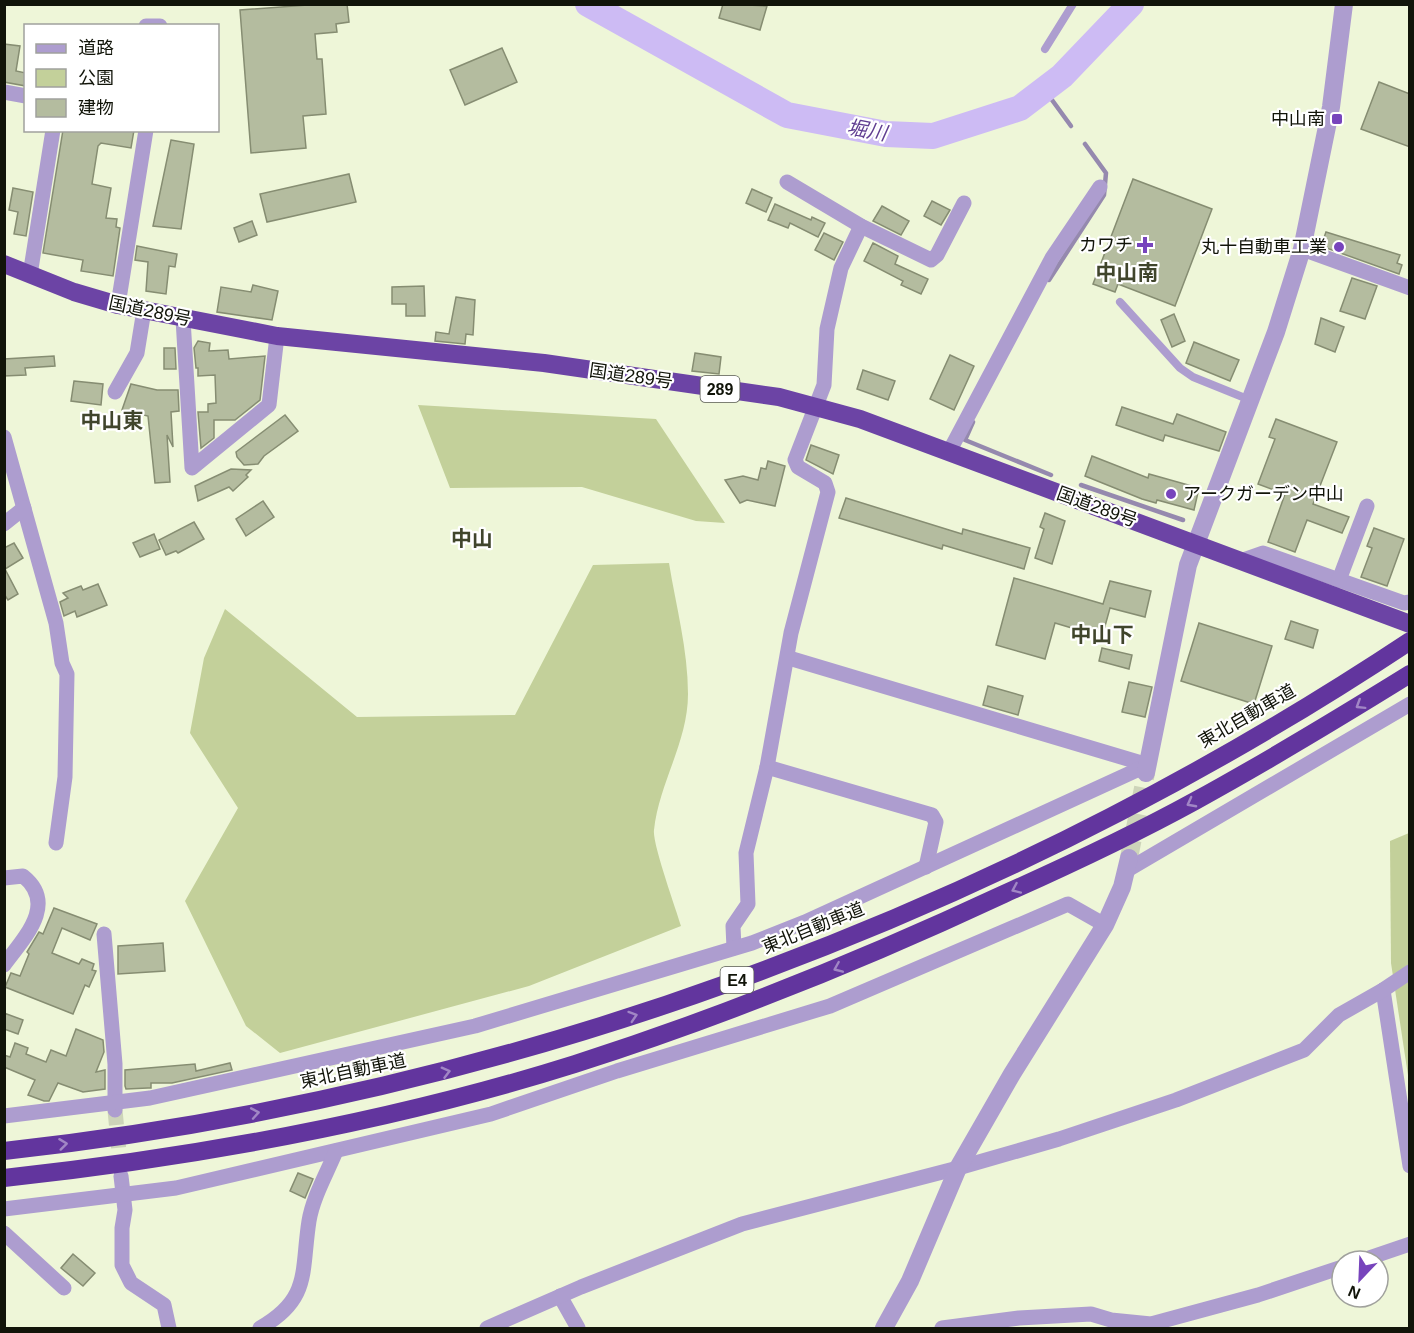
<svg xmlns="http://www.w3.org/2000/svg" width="1414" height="1333" viewBox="0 0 1414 1333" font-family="Helvetica,'Noto Sans JP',sans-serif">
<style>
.green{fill:#c3d09a}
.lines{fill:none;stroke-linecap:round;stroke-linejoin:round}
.stream{stroke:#9589ae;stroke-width:4.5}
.river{stroke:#cdbbf4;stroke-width:26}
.building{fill:#b4bc9f;stroke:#868d72;stroke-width:1.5}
.minor-tunnel{stroke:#cdd4b9;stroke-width:15;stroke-dasharray:15 8;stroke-linecap:butt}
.tertiary-tunnel{stroke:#cdd4b9;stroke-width:18;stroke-dasharray:18 9;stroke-linecap:butt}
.service{stroke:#ad9dcf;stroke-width:8}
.minor{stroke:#ad9dcf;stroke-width:15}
.tertiary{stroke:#ad9dcf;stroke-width:18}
.trunk{stroke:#6c44a5;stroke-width:18}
.motorway{stroke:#62359e;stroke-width:18}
.oneway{stroke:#a186c5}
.poi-dot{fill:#7744bc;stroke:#fff;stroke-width:2}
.labels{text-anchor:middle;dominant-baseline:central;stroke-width:4.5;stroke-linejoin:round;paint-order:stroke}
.shield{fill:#fff;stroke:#585a53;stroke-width:1.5}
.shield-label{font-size:16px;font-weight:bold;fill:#111409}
.poi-label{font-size:18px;fill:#111409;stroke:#fff;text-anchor:end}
.street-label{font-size:18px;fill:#111409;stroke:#fff}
.water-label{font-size:20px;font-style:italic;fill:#603e91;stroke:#fff}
.quarter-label{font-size:21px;font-weight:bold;fill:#40452c;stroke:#fff}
</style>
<rect width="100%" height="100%" fill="#eef6d8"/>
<g class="green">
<polygon points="418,405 656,419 725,523 696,521 582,487 450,488"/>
<path d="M669,563c7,43 19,87 19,131 0,48 -29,89 -34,136 -2,13 22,79 27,96l-152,60 -249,67 -34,-27 -61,-125 53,-93 -48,-75 14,-75 21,-49 132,108 158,-2 78,-150z"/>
<polygon points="1409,833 1409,1082 1391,963 1390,841"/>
</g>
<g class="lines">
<g class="stream">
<polyline points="1044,89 1071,126"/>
<polyline points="1049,280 1104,195 1106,173 1085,144"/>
<polyline points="973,422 965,440 1051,475"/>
<polyline points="1081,485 1183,520"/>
</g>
<polyline class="river" points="588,4 787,115 886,134 933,136 1020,108 1062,76 1131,4"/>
</g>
<g class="building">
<polygon points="321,4 347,4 349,22 336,24 337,32 315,34 317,59 322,59 326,114 303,116 306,148 251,153 240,10"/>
<polygon points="723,4 767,6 760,30 719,18"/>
<polygon points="4,44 20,46 16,71 26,73 26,86 4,82"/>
<polygon points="502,48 517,82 465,105 450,70"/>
<polygon points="1379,82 1410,94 1410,147 1361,129"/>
<polygon points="63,130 134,130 131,148 101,143 98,146 92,184 111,188 106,218 117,219 116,227 120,228 113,276 81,271 83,260 43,253"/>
<polygon points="171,140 194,144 181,229 153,226"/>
<polygon points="349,174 356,202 267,222 260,194"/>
<polygon points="1133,179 1212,209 1175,306 1118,284 1115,292 1093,284"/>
<polygon points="13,188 33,192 26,236 14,234 18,212 9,210"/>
<polygon points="752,189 772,198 766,212 746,203"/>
<polygon points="932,201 950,210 941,225 924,216"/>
<polygon points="775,204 811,220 812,217 825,223 818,237 790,223 788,228 768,220"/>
<polygon points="882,206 909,221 901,235 873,221"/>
<polygon points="252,221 257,235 239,242 234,228"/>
<polygon points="1326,232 1400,255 1397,263 1402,265 1399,274 1321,246"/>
<polygon points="824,233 843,242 834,260 815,250"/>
<polygon points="873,243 898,256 895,264 928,279 921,294 901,285 903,281 864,261"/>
<polygon points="137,246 177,254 175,267 169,266 166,294 146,291 148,262 135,260"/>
<polygon points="1352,278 1377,286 1365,319 1340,311"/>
<polygon points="253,285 278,291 272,320 217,312 221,287 251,292"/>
<polygon points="424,286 425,316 406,316 406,304 392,304 392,287"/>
<polygon points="456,297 475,300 473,335 466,334 465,344 435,341 436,332 449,334"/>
<polygon points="1174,314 1185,341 1172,347 1161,320"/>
<polygon points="1321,318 1344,327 1335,352 1315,344"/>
<polygon points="198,341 210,343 209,351 228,350 229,359 265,356 260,400 235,420 214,420 214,438 201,448 198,412 208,412 208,404 216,403 215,375 198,376 198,368 196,368 194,348"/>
<polygon points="1194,342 1239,360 1230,381 1186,363"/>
<polygon points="164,348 175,348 176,369 164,369"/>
<polygon points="695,353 721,357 719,374 692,371"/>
<polygon points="950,355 974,366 954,410 930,399"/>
<polygon points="54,356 55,366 25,368 26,375 4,376 4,359"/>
<polygon points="863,370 895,381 888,400 857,389"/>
<polygon points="74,381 103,384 101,405 71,401"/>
<polygon points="131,384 157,390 178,390 179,411 171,412 173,447 167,435 170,482 155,483 148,416 122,410"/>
<polygon points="1122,407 1173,424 1177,414 1226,432 1219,451 1165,435 1163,441 1116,425"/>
<polygon points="285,415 298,431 264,456 258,464 244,465 237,457 236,452"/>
<polygon points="1276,419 1337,442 1313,504 1349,517 1342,533 1307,520 1295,552 1268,542 1285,494 1258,484 1275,439 1269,437"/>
<polygon points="811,445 839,455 833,474 806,460"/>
<polygon points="1092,456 1148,478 1149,474 1199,488 1194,510 1157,500 1156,503 1142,499 1085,476"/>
<polygon points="768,461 785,466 775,506 747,500 740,503 725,480 743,476 758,480 761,468 766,469"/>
<polygon points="231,469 251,470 246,475 248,477 233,491 229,487 198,501 195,486"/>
<polygon points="846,498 962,534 963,529 1030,548 1024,569 943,545 942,549 839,518"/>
<polygon points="263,501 274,517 246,536 236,519"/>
<polygon points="1045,513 1065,521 1052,564 1035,558 1044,529 1040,527"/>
<polygon points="194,522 204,539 178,553 176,551 166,555 159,540"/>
<polygon points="1374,528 1404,539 1387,586 1361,577 1372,548 1367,546"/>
<polygon points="154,534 160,549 140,557 133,543"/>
<polygon points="14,543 23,558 5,569 18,594 8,600 4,594 4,548"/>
<polygon points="1014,578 1103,604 1110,581 1151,591 1145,617 1110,608 1102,637 1055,623 1045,659 996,645"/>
<polygon points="98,584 107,605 77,617 75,611 64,616 60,602 68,598 63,593 81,586 83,590"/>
<polygon points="1291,621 1318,630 1313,648 1285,639"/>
<polygon points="1199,623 1272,646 1254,704 1181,681"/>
<polygon points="1102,648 1132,655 1129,669 1099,661"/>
<polygon points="1129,682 1152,687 1145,717 1122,712"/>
<polygon points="988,686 1023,696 1018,715 983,705"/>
<polygon points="54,908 97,924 90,940 62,928 52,953 79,964 82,959 94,964 92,970 96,971 89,987 85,985 73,1014 5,987 11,973 20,976 29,954 27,952 39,932 43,934"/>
<polygon points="163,943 165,971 118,974 118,946"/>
<polygon points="4,1013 23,1020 18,1034 4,1029"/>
<polygon points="76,1029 103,1040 104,1052 96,1072 105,1070 105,1089 83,1092 58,1083 49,1101 44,1101 28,1095 35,1080 4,1067 4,1055 10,1057 15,1043 28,1048 26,1054 46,1062 51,1050 66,1056"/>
<polygon points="230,1063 232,1070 172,1083 151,1083 151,1088 148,1088 126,1089 125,1086 125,1070 195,1064 196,1071"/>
<polygon points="298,1173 313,1179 305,1198 290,1191"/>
<polygon points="73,1254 95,1273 83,1286 61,1268"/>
</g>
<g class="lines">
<polyline class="minor-tunnel" points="115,1110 121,1173"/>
<polyline class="tertiary-tunnel" points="1129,858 1146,773"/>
<g class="service">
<polyline points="1045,49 1073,4"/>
<polyline points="1120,302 1180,368 1193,377 1250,400"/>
</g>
<g class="minor">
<polyline points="146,26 160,26"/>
<polyline points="4,92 26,96"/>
<polyline points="787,182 861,226 931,260 937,255 964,203"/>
<polyline points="1302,249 1410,288"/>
<polyline points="30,275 53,130"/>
<polyline points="118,305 146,130"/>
<polyline points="183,319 192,468 269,405 277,336"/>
<polyline points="115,392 137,353 144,310"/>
<polyline points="4,437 56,623 62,663 67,674 65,777 56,843"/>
<polyline points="949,452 1052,258 1100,187"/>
<polyline points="4,524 24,508"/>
<polyline points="1243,560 1263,553 1404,603 1410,602"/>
<polyline points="1339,580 1367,506"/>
<polyline points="789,658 1148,765"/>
<polyline points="767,767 932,815 936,822 926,867"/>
<polyline points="1129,869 1410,704"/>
<path d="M4,878l19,-2c35,28 1,62 -19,89"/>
<polyline points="104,934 115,1064 115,1110"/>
<polyline points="734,948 733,926 748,904 746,853 767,767 791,633 828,492 825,483 798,467 795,460 824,385 827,329 841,268 861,226"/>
<polyline points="1383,990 1410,1166"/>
<polyline points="4,1116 150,1098 475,1026 752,943 805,922 1148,765"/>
<polyline points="121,1176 125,1210 122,1228 122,1265 131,1283 164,1305 169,1328"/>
<polyline points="4,1209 176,1188 491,1114 617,1071 830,1006 1068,904 1105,925"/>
<polyline points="4,1233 64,1288"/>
<polyline points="1360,1261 1410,1244"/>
<polyline points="560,1296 578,1328"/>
<path d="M260,1328c51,-29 41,-56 49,-107 4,-24 18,-48 27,-70"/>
<polyline points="487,1328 581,1287 742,1224 958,1168 1059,1139 1176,1100 1304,1050 1339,1015 1383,990 1410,972"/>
<polyline points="942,1328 1019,1318 1091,1314 1111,1320 1151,1324 1258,1295 1342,1267"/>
</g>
<g class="tertiary">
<polyline points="1146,773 1188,565 1276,332 1302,249 1331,107 1344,4"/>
<polyline points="884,1328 910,1281 958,1168 1012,1074 1105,925 1122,887 1129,858"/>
</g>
<polyline class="trunk" points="4,264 74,292 118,305 277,336 544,363 779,397 860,419 1410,624"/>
<g class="motorway">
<path d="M4,1151c501,-55 985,-231 1406,-510"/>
<path d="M4,1178c193,-21 387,-56 571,-114 147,-47 290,-105 429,-170 65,-29 129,-59 191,-93 73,-40 144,-83 215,-127"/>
</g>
</g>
<defs><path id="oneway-chevron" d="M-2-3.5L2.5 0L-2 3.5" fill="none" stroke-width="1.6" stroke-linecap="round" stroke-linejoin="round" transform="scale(1.5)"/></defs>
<g class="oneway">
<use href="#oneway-chevron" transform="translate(1360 705) rotate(148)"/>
<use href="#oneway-chevron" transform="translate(1191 803) rotate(152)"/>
<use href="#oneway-chevron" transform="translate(1016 889) rotate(156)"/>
<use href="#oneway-chevron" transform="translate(838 968) rotate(157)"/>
<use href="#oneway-chevron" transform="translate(633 1016) rotate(-18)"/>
<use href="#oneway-chevron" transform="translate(446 1072) rotate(-15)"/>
<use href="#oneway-chevron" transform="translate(255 1113) rotate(-10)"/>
<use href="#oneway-chevron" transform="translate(63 1144) rotate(-7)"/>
</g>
<g class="poi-dot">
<rect x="1331" y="113" width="12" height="12" rx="3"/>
<path d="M1142 236h6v6h6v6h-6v6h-6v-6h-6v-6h6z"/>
<circle cx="1339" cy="247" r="6"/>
<circle cx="1171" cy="494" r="6"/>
</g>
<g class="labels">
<g class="shield">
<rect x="700.5" y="376" width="39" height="26" rx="4.5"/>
<rect x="720.5" y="967" width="33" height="26" rx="4.5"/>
</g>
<g class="shield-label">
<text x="720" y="389">289</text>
<text x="737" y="980">E4</text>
</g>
<g class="poi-label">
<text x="1325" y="119">中山南</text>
<text x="1133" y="245">カワチ</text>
<text x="1327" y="247">丸十自動車工業</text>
<text x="1183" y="494" text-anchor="start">アークガーデン中山</text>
</g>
<g class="street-label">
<text transform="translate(150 311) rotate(12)">国道289号</text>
<text transform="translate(631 376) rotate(8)">国道289号</text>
<text transform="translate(1097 507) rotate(20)">国道289号</text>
<text transform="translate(1247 716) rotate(-30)">東北自動車道</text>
<text transform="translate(813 928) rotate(-22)">東北自動車道</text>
<text transform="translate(353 1071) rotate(-12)">東北自動車道</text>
</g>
<g class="water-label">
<text transform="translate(867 130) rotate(10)">堀川</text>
</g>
<g class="quarter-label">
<text x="1127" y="272">中山南</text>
<text x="112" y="420">中山東</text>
<text x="472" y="538">中山</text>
<text x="1102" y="634">中山下</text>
</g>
</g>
<rect width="1414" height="1333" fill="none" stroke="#111409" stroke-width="12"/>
<rect x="24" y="24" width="195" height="108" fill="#ffffff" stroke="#a0a19d" stroke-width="1.5"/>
<rect x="36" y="44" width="30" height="9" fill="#ad9dcf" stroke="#a0a19d" stroke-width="1.5"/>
<text x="78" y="54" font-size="18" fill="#111409">道路</text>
<rect x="36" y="69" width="30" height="18" fill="#c3d09a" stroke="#a0a19d" stroke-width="1.5"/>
<text x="78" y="84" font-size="18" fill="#111409">公園</text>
<rect x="36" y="99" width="30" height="18" fill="#b4bc9f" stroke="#a0a19d" stroke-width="1.5"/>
<text x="78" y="114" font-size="18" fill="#111409">建物</text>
<g transform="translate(1360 1279) rotate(203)"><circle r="28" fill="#ffffff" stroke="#a0a19d" stroke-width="1.5"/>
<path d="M0-4.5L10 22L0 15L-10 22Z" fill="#7744bc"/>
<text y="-9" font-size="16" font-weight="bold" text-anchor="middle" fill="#111409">N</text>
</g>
</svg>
